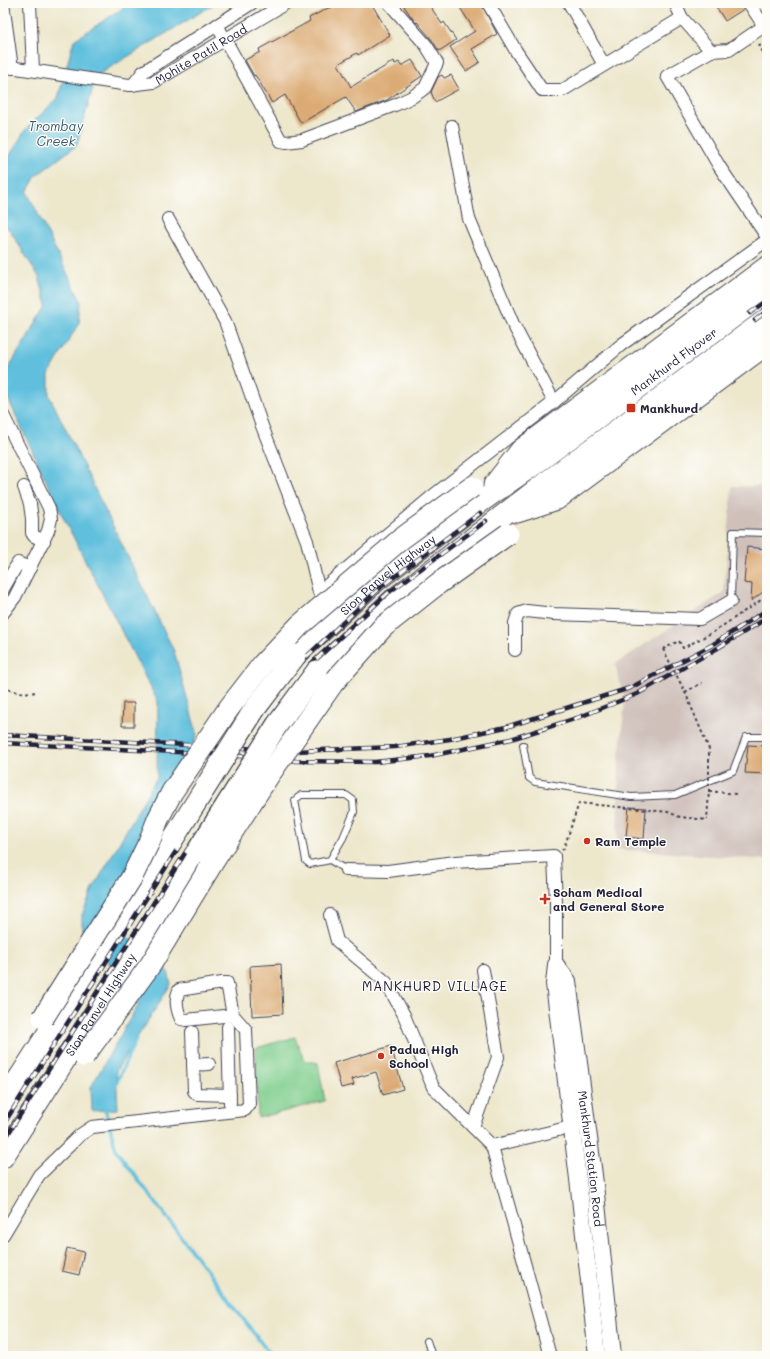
<svg xmlns="http://www.w3.org/2000/svg" width="770" height="1359" viewBox="0 0 770 1359" font-family="Mali,sans-serif">
<style>
.industrial{fill:#cfc0ba}
.green{fill:#7ecd8d;stroke:#507864}
.water{fill:#5fbfdd;stroke:#40708c}
.lines{fill:none;stroke-linecap:round;stroke-linejoin:round}
.stream{stroke:#5fbfdd;stroke-width:3.5}
.building{fill:#dcab75}
.lane-casing{stroke:#404051;stroke-width:8}
.street-casing{stroke:#404051;stroke-width:14}
.secondary-casing{stroke:#404051;stroke-width:18}
.highway-casing{stroke:#404051;stroke-width:23}
.path{stroke:#404051;stroke-width:2;stroke-dasharray:3 3;stroke-linecap:butt}
.lane{stroke:#fff;stroke-width:6}
.street{stroke:#fff;stroke-width:12}
.secondary{stroke:#fff;stroke-width:16}
.highway{stroke:#fff;stroke-width:21}
.rail-casing{stroke:#22223b;stroke-width:4.5}
.rail{stroke:#fdfcf7;stroke-width:3;stroke-dasharray:9;stroke-linecap:butt}
.highway-bridge-casing{stroke:#404051;stroke-width:23;stroke-linecap:butt}
.path-bridge{stroke:#404051;stroke-width:2;stroke-dasharray:3 3;stroke-linecap:butt}
.highway-bridge{stroke:#fff;stroke-width:21}
.poi-dot{fill:#c8321e;stroke:#fdfcf7;stroke-width:1.5}
.labels{text-anchor:middle;dominant-baseline:central;stroke-width:3;stroke-linejoin:round;paint-order:stroke}
.street-label{font-size:12px;fill:#22223b;stroke:#fdfcf7}
.poi-label{font-size:12px;font-weight:bold;fill:#22223b;stroke:#fdfcf7;text-anchor:start}
.water-label{font-size:13px;font-style:italic;fill:#375974;stroke:#fdfcf7}
.neighbourhood-label{font-size:13px;letter-spacing:1px;fill:#22223b;stroke:#fdfcf7}
</style>
<rect width="100%" height="100%" fill="#fdfcf7"/>
<filter id="ink" filterUnits="userSpaceOnUse"><feTurbulence type="fractalNoise" baseFrequency=".025" numOctaves="2"/><feDisplacementMap in="SourceGraphic" scale="8" xChannelSelector="R" yChannelSelector="G"/><feConvolveMatrix kernelMatrix="1 2 1 2 8 2 1 2 1" color-interpolation-filters="sRGB"/></filter>
<filter id="wash" filterUnits="userSpaceOnUse"><feTurbulence type="fractalNoise" baseFrequency=".012" numOctaves="4" result="noise"/><feDisplacementMap in="SourceGraphic" scale="16" xChannelSelector="R" yChannelSelector="G"/><feGaussianBlur stdDeviation="0.9" result="paint"/><feColorMatrix in="noise" values="0 0 0 0 0 0 0 0 0 0 0 0 0 0 0 0 0 1.4 0 .05"/><feComposite in="paint" operator="in"/></filter>
<g filter="url(#wash)">
<rect width="100%" height="100%" fill="#ede7cc"/>
<polygon class="industrial" points="732,486 767,486 767,860 617,849 619,756 625,702 615,664 724,592"/>
<polygon class="green" points="295,1037 304,1060 318,1063 325,1101 258,1118 256,1048"/>
<polygon class="water" points="131,3 216,3 96,76 77,145 36,176 27,192 81,301 79,323 49,374 49,395 174,651 197,734 179,786 112,923 168,972 171,984 116,1071 118,1109 92,1111 91,1087 140,1001 82,930 82,915 94,887 157,777 158,702 63,517 3,388 3,377 47,305 39,277 9,229 3,225 3,167 25,130 58,98 74,40"/>
<g class="lines">
<g class="stream">
<polyline points="115,1086 136,1039"/>
<polyline points="106,1106 105,1108 116,1150 271,1356"/>
</g>
</g>
<g id="blocks">
<g class="building">
<polygon points="340,3 371,3 390,35 358,55 357,53 338,64 351,87 394,61 395,64 399,62 401,66 412,60 422,76 387,100 356,112 346,97 301,123 285,95 272,103 255,75 254,76 245,60 260,52 259,49 310,21 309,18 330,7 330,8"/>
<polygon points="402,3 428,3 442,24 444,22 456,40 439,51 432,40 417,22 416,23 410,15"/>
<polygon points="457,3 481,3 497,34 472,49 480,62 466,71 450,47 475,31"/>
<polygon points="714,3 740,3 744,9 725,21"/>
<polygon points="442,75 444,78 451,75 459,89 435,102 431,92 438,77"/>
<polygon points="747,547 767,549 767,589 751,601 752,584 744,583"/>
<polygon points="123,703 134,703 134,726 122,726"/>
<polygon points="748,745 767,746 767,774 745,773"/>
<polygon points="629,807 646,808 644,839 626,837"/>
<polygon points="281,964 283,1014 252,1016 250,966"/>
<polygon points="391,1046 403,1089 383,1095 376,1072 352,1079 354,1085 341,1088 334,1063"/>
<polygon points="67,1248 84,1252 79,1275 62,1271"/>
</g>
</g>
</g>
<g filter="url(#ink)">
<use href="#blocks" fill-opacity="0" stroke="#404051" stroke-width="1"/>
<g class="lines">
<g class="lane-casing">
<g id="lane">
<polyline points="731,601 733,532 767,533"/>
<polyline points="523,745 529,778 535,782 631,797 675,795 733,771 746,737 767,737"/>
<polyline points="330,860 343,838 354,812 353,800 346,795 301,795 295,800 306,861 310,864 330,860 346,870"/>
<polyline points="427,1341 432,1356"/>
</g>
</g>
<g class="street-casing">
<g id="street">
<polyline points="3,3 12,68"/>
<polyline points="30,3 33,70"/>
<polyline points="488,3 516,51 542,90 563,90 682,18"/>
<polyline points="569,3 604,65"/>
<polyline points="675,3 682,18 711,51 729,50 767,24"/>
<polyline points="749,3 764,26"/>
<polyline points="217,25 281,141 286,142 302,140 395,105 412,97 425,88 437,63 426,45 389,3"/>
<polyline points="711,51 667,76 719,166 767,237"/>
<path id="s1" d="M3,66l126,19 25,-3 132,-79"/>
<polyline points="133,85 143,72 252,3"/>
<polyline points="452,126 469,219 513,324 554,402"/>
<polyline points="168,219 225,321 262,426 307,541 319,592 430,498 554,402 621,345 767,240"/>
<polyline points="3,415 49,508 51,519 48,531 15,597 3,613"/>
<polyline points="24,487 30,504 32,519 32,533 34,536 44,541"/>
<polyline points="3,589 18,563 30,568"/>
<polyline points="515,650 515,623 518,614 527,611 554,614 700,619 731,601"/>
<polyline points="346,870 388,871 455,862 554,856 556,903 556,965"/>
<polyline points="330,915 337,941 386,982 404,1015 433,1087 492,1146 579,1125"/>
<polyline points="228,1027 230,1103"/>
<polyline points="192,1032 194,1091 197,1094 230,1095"/>
<polyline points="193,1065 209,1064"/>
<polyline points="473,1127 498,1057 483,970"/>
<polyline points="492,1146 550,1356"/>
<path d="M3,1235l36,-60 41,-40 12,-8 153,-17 4,-6 -3,-74 -13,-15 -47,5 -5,-1c-4,-9 -6,-20 -2,-29l43,-7h5l6,32"/>
</g>
</g>
<g class="secondary-casing">
<g id="secondary">
<path id="s2" d="M556,965l12,16 26,194 19,181"/>
<polyline points="556,965 554,984 578,1179 597,1356"/>
</g>
</g>
<g class="highway-casing">
<g id="highway">
<polyline points="494,485 521,450 767,267"/>
<polyline points="517,512 557,499 767,344"/>
<path id="s3" d="M296,655l81,-75 106,-80 49,-34 235,-174"/>
<polyline points="317,671 394,599 545,483 767,319"/>
<polyline points="3,1103 173,839"/>
<path id="s4" d="M3,1157l194,-305"/>
</g>
</g>
<g class="path">
<polyline points="759,44 767,61"/>
<polyline points="663,649 679,641 683,648 715,631 767,596"/>
<path d="M3,687c12,6 22,6 35,5"/>
<polyline points="685,692 702,683"/>
<polyline points="709,791 736,794"/>
<polyline points="562,850 564,848 579,803 668,812 680,817 707,820"/>
</g>
<use href="#lane" class="lane"/>
<use href="#street" class="street"/>
<use href="#secondary" class="secondary"/>
<use href="#highway" class="highway"/>
<g class="rail-casing">
<g id="rail">
<polyline points="750,313 767,301"/>
<polyline points="755,320 767,311"/>
<polyline points="3,735 296,751 395,747 450,739 506,727 630,688 712,645 767,610"/>
<polyline points="3,743 215,754 296,761 375,762 430,756 511,739 577,718 637,694 716,649 767,618"/>
<polyline points="3,1125 262,715 303,660 382,586 480,513"/>
<polyline points="3,1142 269,720 310,665 388,593 486,521"/>
</g>
</g>
<use href="#rail" class="rail"/>
<g class="highway-bridge-casing">
<g id="highway-bridge">
<polyline points="173,839 254,710 296,655"/>
<polyline points="197,852 277,725 317,671"/>
<polyline points="43,1018 132,877 149,842 159,817 172,792 229,708 263,664 300,625 401,539 472,487"/>
<polyline points="84,1056 151,964 213,862 267,778 333,683 383,627 439,583 508,534"/>
</g>
</g>
<polyline class="path-bridge" points="663,649 685,692 709,749 709,791 707,820"/>
<use href="#highway-bridge" class="highway-bridge"/>
</g>
</g>
<g class="poi-dot">
<rect x="626" y="403" width="10" height="10" rx="2"/>
<circle cx="587" cy="841" r="4"/>
<path d="M543 893h4v4h4v4h-4v4h-4v-4h-4v-4h4z"/>
<circle cx="381" cy="1056" r="4"/>
</g>
<g class="labels">
<g class="street-label">
<text stroke="none"><textPath href="#s1" startOffset="207">Mohite Patil Road</textPath></text>
<text stroke="none"><textPath href="#s3" startOffset="479">Mankhurd Flyover</textPath></text>
<text stroke="none"><textPath href="#s3" startOffset="122">Sion Panvel Highway</textPath></text>
<text stroke="none"><textPath href="#s4" startOffset="181">Sion Panvel Highway</textPath></text>
<text stroke="none"><textPath href="#s2" startOffset="199">Mankhurd Station Road</textPath></text>
</g>
<g class="poi-label">
<text x="640" y="408">Mankhurd</text>
<text x="595" y="841">Ram Temple</text>
<text x="553" y="892">Soham Medical<tspan x="553" dy="14">and General Store</tspan></text>
<text x="389" y="1049">Padua High<tspan x="389" dy="14">School</tspan></text>
</g>
<g class="water-label">
<text x="56" y="125">Trombay<tspan x="56" dy="15">Creek</tspan></text>
</g>
<g class="neighbourhood-label">
<text x="435" y="985">MANKHURD VILLAGE</text>
</g>
</g>
<rect width="770" height="1359" fill="none" stroke="#fdfcf7" stroke-width="16"/>
</svg>
